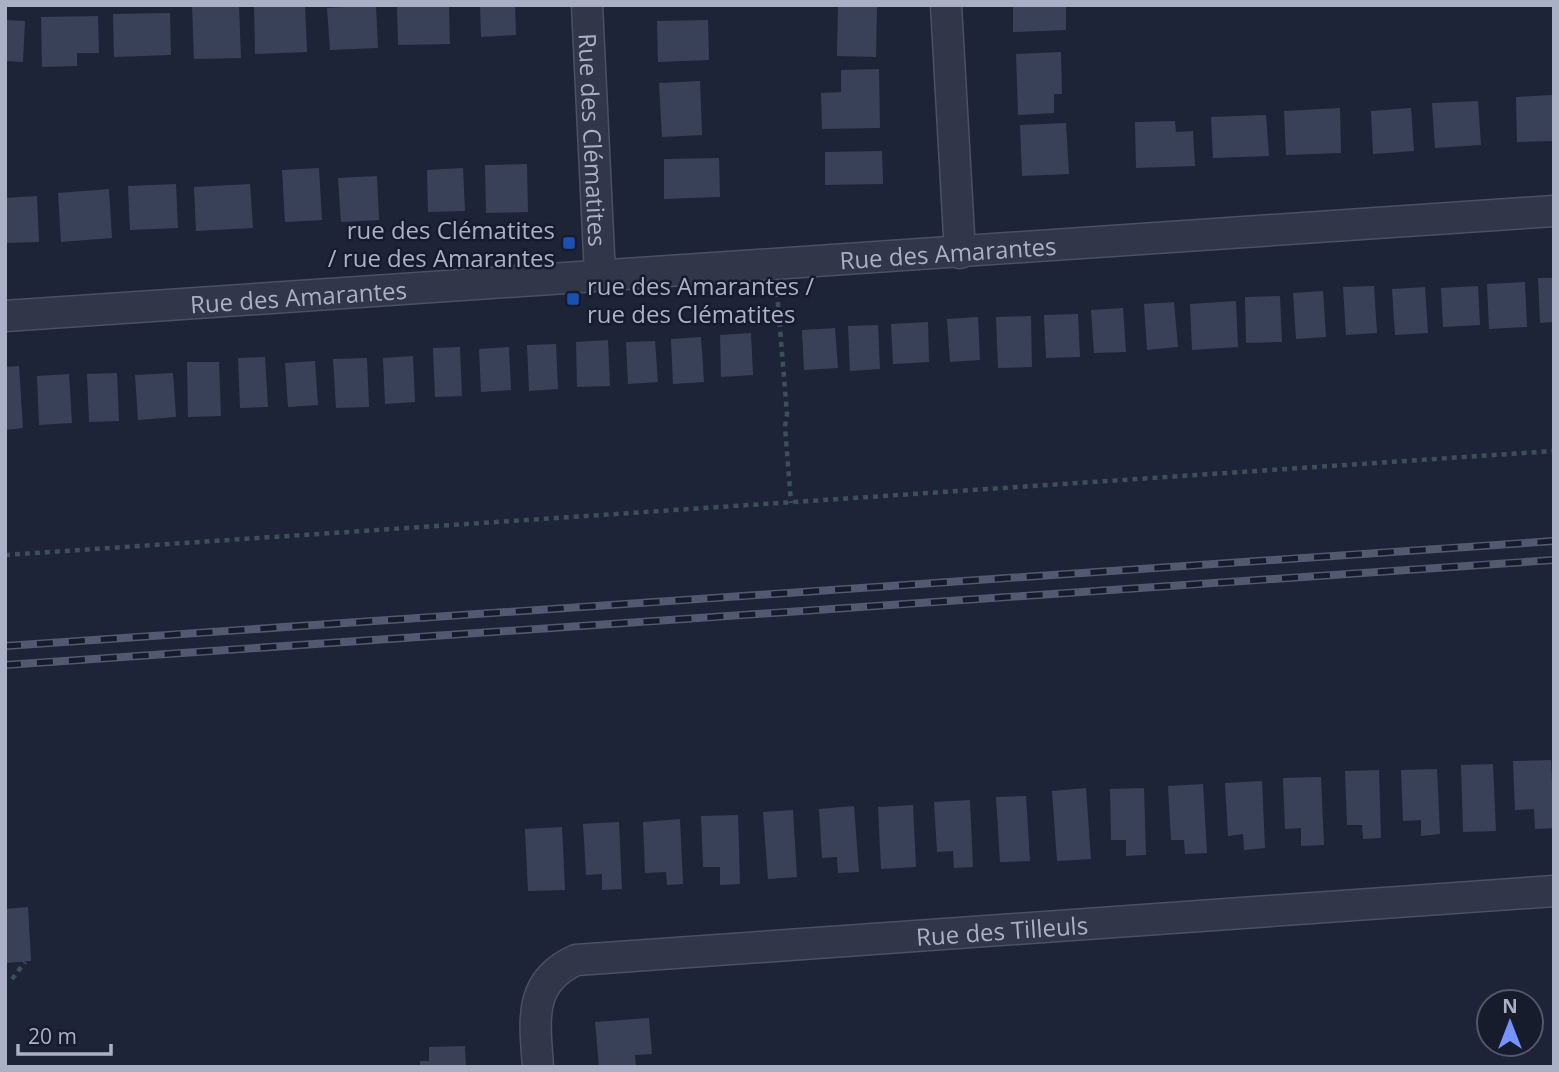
<svg xmlns="http://www.w3.org/2000/svg" width="1559" height="1072" viewBox="0 0 1559 1072" font-family="'Open Sans',sans-serif">
<style>
.building{fill:#394159}
.lines{fill:none;stroke-linecap:round;stroke-linejoin:round}
.minor-casing{stroke:#4b5164;stroke-width:33}
.path{stroke:#3d4f57;stroke-width:4.5;stroke-dasharray:5 5;stroke-linecap:butt}
.minor{stroke:#313649;stroke-width:30}
.rail-casing{stroke:#525970;stroke-width:8}
.rail{stroke:#171c2d;stroke-width:5;stroke-dasharray:16;stroke-linecap:butt}
.transit-dot{fill:#1a4fb4;stroke:#171c2d;stroke-width:2.5}
.labels{text-anchor:middle;dominant-baseline:central;stroke-width:5;stroke-linejoin:round;paint-order:stroke}
.street-label{font-size:24px;fill:#aab0c6;stroke:#171c2d}
.poi-label{font-size:24px;fill:#aab0c6;stroke:#171c2d;text-anchor:end}
</style>
<rect width="100%" height="100%" fill="#1d2438"/>
<g class="building">
<polygon points="192,5 239,5 241,58 194,59"/>
<polygon points="254,5 305,5 307,52 255,54"/>
<polygon points="343,5 376,5 378,48 330,50 327,8 343,7"/>
<polygon points="397,5 449,5 450,44 398,45"/>
<polygon points="480,5 515,5 516,35 481,37"/>
<polygon points="838,5 877,5 876,57 837,56"/>
<polygon points="1013,5 1066,6 1066,30 1013,32"/>
<polygon points="170,13 171,55 114,57 113,14"/>
<polygon points="98,16 99,53 77,53 77,66 42,67 41,17"/>
<polygon points="5,20 25,21 23,62 5,61"/>
<polygon points="708,20 709,60 658,62 657,21"/>
<polygon points="1061,52 1062,94 1054,94 1054,113 1018,115 1016,54"/>
<polygon points="879,69 880,128 822,129 821,93 841,92 841,70"/>
<polygon points="700,81 702,135 662,137 659,83"/>
<polygon points="1553,95 1554,141 1517,142 1516,97"/>
<polygon points="1478,101 1481,145 1435,148 1432,103"/>
<polygon points="1340,108 1341,153 1286,155 1284,111"/>
<polygon points="1411,108 1414,151 1373,154 1371,111"/>
<polygon points="1266,115 1269,156 1213,158 1211,117"/>
<polygon points="1175,121 1176,132 1193,131 1195,166 1136,168 1135,122"/>
<polygon points="1066,123 1069,174 1022,176 1020,125"/>
<polygon points="882,151 883,184 825,185 825,152"/>
<polygon points="719,158 720,197 664,199 664,159"/>
<polygon points="527,164 528,212 486,213 485,165"/>
<polygon points="319,168 322,220 285,222 282,170"/>
<polygon points="463,168 465,211 428,212 427,170"/>
<polygon points="377,176 379,220 341,222 338,178"/>
<polygon points="176,184 178,228 130,230 128,186"/>
<polygon points="250,184 253,228 196,231 194,187"/>
<polygon points="109,189 112,238 61,242 58,193"/>
<polygon points="37,196 39,242 5,243 5,198"/>
<polygon points="1538,278 1554,278 1554,322 1540,323"/>
<polygon points="1525,282 1527,327 1489,329 1487,284"/>
<polygon points="1374,286 1377,333 1346,335 1343,287"/>
<polygon points="1478,286 1480,325 1443,327 1441,288"/>
<polygon points="1425,287 1428,333 1395,335 1392,289"/>
<polygon points="1323,291 1326,337 1296,339 1293,293"/>
<polygon points="1280,296 1282,342 1246,343 1245,297"/>
<polygon points="1236,301 1238,347 1192,350 1190,304"/>
<polygon points="1174,302 1178,347 1147,350 1144,304"/>
<polygon points="1123,308 1126,352 1094,353 1091,310"/>
<polygon points="1078,314 1080,357 1046,358 1044,315"/>
<polygon points="1031,316 1032,367 998,368 996,317"/>
<polygon points="978,317 980,360 950,362 947,319"/>
<polygon points="928,322 929,362 893,364 891,324"/>
<polygon points="878,325 880,369 850,371 848,326"/>
<polygon points="835,328 838,368 804,370 802,330"/>
<polygon points="751,333 753,375 721,377 720,335"/>
<polygon points="701,337 704,382 673,384 671,339"/>
<polygon points="608,340 610,386 577,387 576,342"/>
<polygon points="655,341 658,382 628,384 626,342"/>
<polygon points="556,344 558,389 529,391 527,345"/>
<polygon points="460,347 462,396 435,397 433,348"/>
<polygon points="509,347 511,390 481,392 479,349"/>
<polygon points="413,356 415,402 385,404 383,358"/>
<polygon points="265,357 268,407 240,408 238,358"/>
<polygon points="367,358 369,407 336,408 333,359"/>
<polygon points="315,361 318,405 288,407 285,363"/>
<polygon points="187,362 219,362 221,416 188,417"/>
<polygon points="19,366 23,428 5,430 5,367"/>
<polygon points="117,373 119,421 89,422 87,374"/>
<polygon points="173,373 176,417 138,420 135,375"/>
<polygon points="69,374 72,423 39,425 37,376"/>
<polygon points="1551,760 1554,828 1535,829 1534,809 1515,810 1513,761"/>
<polygon points="1493,764 1496,831 1463,832 1461,765"/>
<polygon points="1437,769 1440,834 1421,836 1421,820 1403,821 1401,770"/>
<polygon points="1379,770 1381,838 1363,839 1362,825 1347,825 1345,771"/>
<polygon points="1321,777 1324,845 1301,846 1301,828 1285,829 1283,778"/>
<polygon points="1262,781 1265,848 1244,850 1243,834 1228,836 1225,783"/>
<polygon points="1203,784 1207,853 1185,854 1184,840 1171,840 1168,786"/>
<polygon points="1086,788 1091,859 1057,861 1052,791"/>
<polygon points="1144,788 1146,855 1126,856 1126,840 1111,840 1110,789"/>
<polygon points="1026,796 1030,861 1000,862 996,797"/>
<polygon points="970,800 973,867 954,868 953,851 937,852 934,802"/>
<polygon points="913,805 916,867 881,869 878,807"/>
<polygon points="854,806 859,872 838,873 837,857 822,858 819,809"/>
<polygon points="793,810 797,877 768,879 763,812"/>
<polygon points="738,815 740,884 720,885 720,867 703,867 701,816"/>
<polygon points="680,819 683,884 667,885 666,872 645,873 643,822"/>
<polygon points="619,822 622,889 602,890 602,874 586,875 583,824"/>
<polygon points="562,827 565,890 528,891 525,829"/>
<polygon points="28,907 31,961 5,963 5,909"/>
<polygon points="649,1018 652,1054 635,1055 636,1067 599,1067 595,1022"/>
<polygon points="465,1046 466,1067 420,1067 420,1061 429,1061 429,1047"/>
</g>
<g class="lines">
<g class="minor-casing">
<g id="minor">
<path id="s1" d="M587,5l13,270"/>
<polyline points="946,5 960,253"/>
<path id="s2" d="M5,316l1549,-105"/>
<path id="s3" d="M538,1067c-3,-45 -11,-85 38,-107l978,-69"/>
</g>
</g>
<g class="path">
<polyline points="777,292 787,414 785,427 791,503"/>
<polyline points="5,555 1554,451"/>
<polyline points="12,979 25,962"/>
</g>
<use href="#minor" class="minor"/>
<g class="rail-casing">
<g id="rail">
<polyline points="5,646 1554,541"/>
<polyline points="5,665 1554,560"/>
</g>
</g>
<use href="#rail" class="rail"/>
</g>
<g class="transit-dot">
<rect x="562" y="236" width="14" height="14" rx="3.5"/>
<rect x="566" y="292" width="14" height="14" rx="3.5"/>
</g>
<g class="labels">
<g class="street-label">
<text stroke="none"><textPath href="#s1" startOffset="135">Rue des Clématites</textPath></text>
<text stroke="none"><textPath href="#s2" startOffset="945">Rue des Amarantes</textPath></text>
<text stroke="none"><textPath href="#s2" startOffset="294">Rue des Amarantes</textPath></text>
<text stroke="none"><textPath href="#s3" startOffset="551">Rue des Tilleuls</textPath></text>
</g>
<g class="poi-label">
<text x="555" y="229">rue des Clématites<tspan x="555" dy="28">/ rue des Amarantes</tspan></text>
<text x="587" y="285" text-anchor="start">rue des Amarantes /<tspan x="587" dy="28">rue des Clématites</tspan></text>
</g>
</g>
<rect width="1559" height="1072" fill="none" stroke="#aab0c6" stroke-width="14"/>
<g transform="translate(1510 1023)"><circle r="33" fill="#171c2d" stroke="#52576a" stroke-width="2"/>
<path d="M0-5L12 26L0 18L-12 26Z" fill="#7692ff"/>
<text y="-10" font-size="19" font-weight="bold" text-anchor="middle" fill="#aab0c6">N</text>
</g>
<path d="M18 1044v10h93v-10" fill="none" stroke="#aab0c6" stroke-width="3.5"/>
<text x="28" y="1044" font-size="21" fill="#aab0c6" stroke="#171c2d" stroke-width="5" paint-order="stroke">20 m</text>
</svg>
